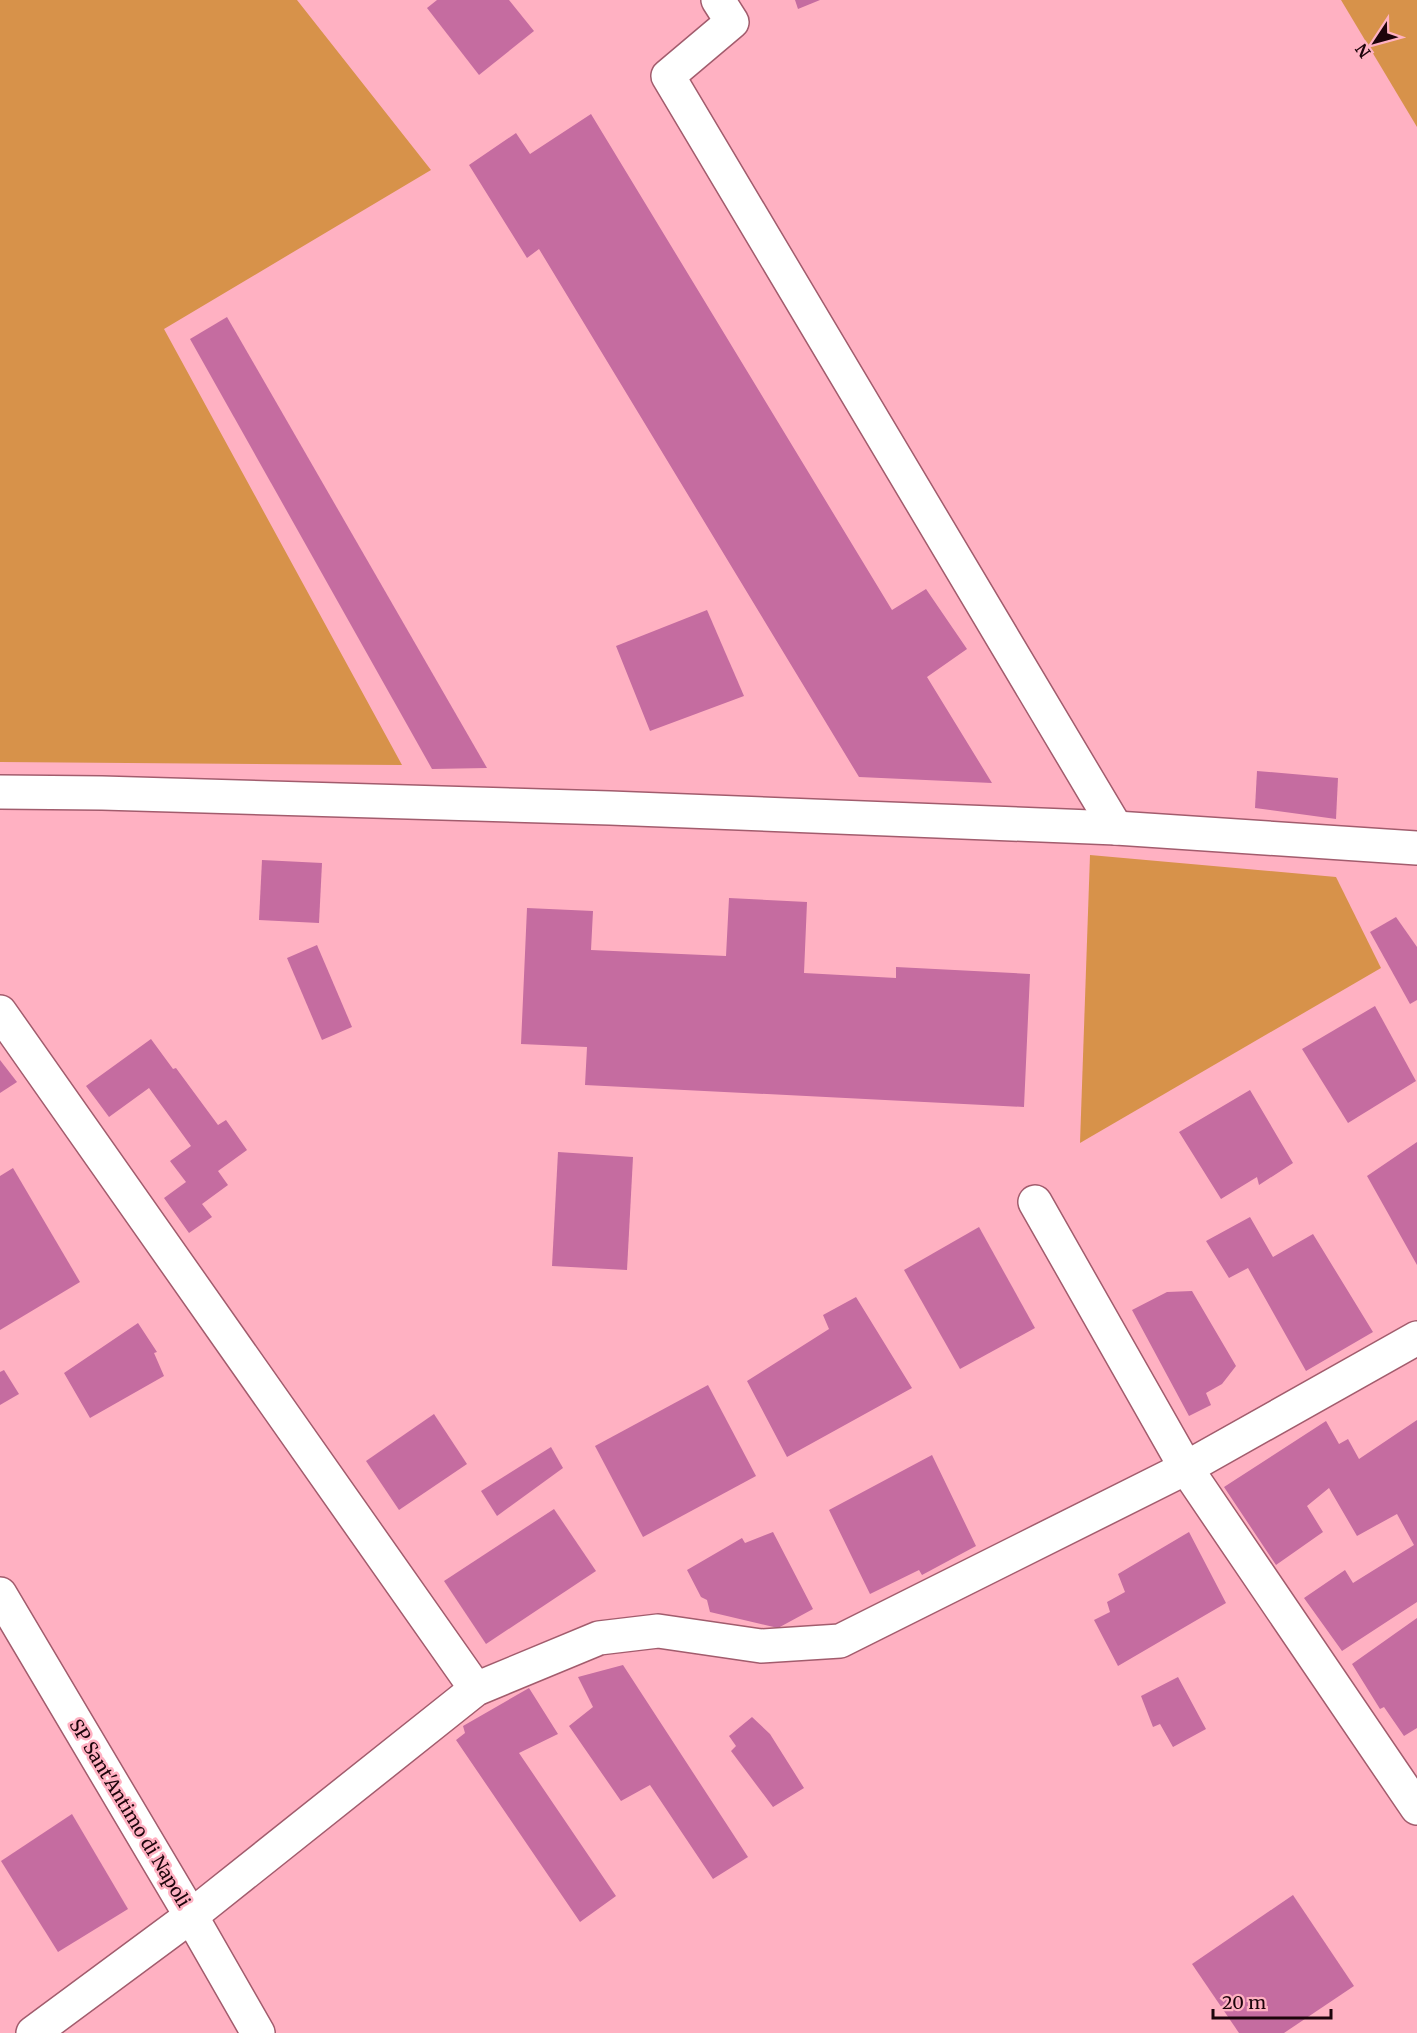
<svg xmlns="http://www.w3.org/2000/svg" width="1417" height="2033" viewBox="0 0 1417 2033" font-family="Merriweather,serif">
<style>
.green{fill:#d7924a}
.building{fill:#c56ca0}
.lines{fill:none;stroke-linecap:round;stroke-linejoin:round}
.minor-casing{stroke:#a25c6d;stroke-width:36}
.minor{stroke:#fff;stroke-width:33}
.labels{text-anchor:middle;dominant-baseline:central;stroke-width:5;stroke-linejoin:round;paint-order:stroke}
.street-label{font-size:18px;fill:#1d040b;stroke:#ffb1c2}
</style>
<rect width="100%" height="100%" fill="#ffb1c2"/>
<g class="green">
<polygon points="0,0 297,0 431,170 164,329 402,765 0,762"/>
<polygon points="1341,0 1417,0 1417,127"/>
<polygon points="1090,855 1336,877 1381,968 1080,1143"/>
</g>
<g class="building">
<polygon points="437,0 509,0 534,31 479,75 427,8"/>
<polygon points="795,0 820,0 798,9"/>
<polygon points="591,114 892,610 926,589 967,649 927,677 992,783 859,777 539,249 527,258 469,165 516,133 530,154"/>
<polygon points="227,317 487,768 432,769 190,339"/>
<polygon points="707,610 744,696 650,731 616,646"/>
<polygon points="1257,771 1338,778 1336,819 1255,808"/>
<polygon points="262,860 322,863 319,923 259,920"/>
<polygon points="729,898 807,902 804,973 896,978 896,967 1030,974 1024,1107 585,1085 587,1047 521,1044 527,908 593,911 591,950 726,956"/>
<polygon points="1396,917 1417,947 1417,1000 1410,1004 1370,932"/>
<polygon points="317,945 352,1027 322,1040 287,958"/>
<polygon points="1375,1006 1416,1081 1348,1123 1302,1049"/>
<polygon points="151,1039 173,1069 176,1068 218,1125 226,1120 247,1150 218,1171 228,1185 202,1204 212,1217 189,1233 164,1198 186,1182 170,1161 191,1146 149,1088 109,1117 86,1086"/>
<polygon points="0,1060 17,1082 0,1093"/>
<polygon points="1250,1090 1293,1163 1259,1185 1257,1177 1221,1199 1179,1132"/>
<polygon points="1417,1142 1417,1265 1367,1176"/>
<polygon points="558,1152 633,1157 627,1270 552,1266"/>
<polygon points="13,1168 80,1282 0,1330 0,1176"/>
<polygon points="1250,1217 1273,1257 1313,1234 1373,1332 1306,1371 1248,1268 1229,1278 1206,1241"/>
<polygon points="979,1227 1035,1328 960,1369 904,1270"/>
<polygon points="1192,1291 1236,1366 1222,1384 1206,1393 1211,1405 1189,1416 1132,1310 1167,1292"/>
<polygon points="856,1297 912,1388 787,1457 747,1381 829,1329 823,1315"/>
<polygon points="138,1323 157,1352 154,1353 164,1376 90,1418 64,1373"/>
<polygon points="4,1370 19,1394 0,1405 0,1372"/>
<polygon points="708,1385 756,1476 643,1537 595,1446"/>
<polygon points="434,1414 467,1464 399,1510 366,1461"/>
<polygon points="1417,1420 1417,1602 1342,1651 1304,1598 1345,1570 1353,1583 1414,1545 1397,1514 1357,1536 1329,1488 1307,1506 1323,1532 1276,1565 1224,1487 1326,1421 1339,1444 1348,1439 1359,1459"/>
<polygon points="551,1447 563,1468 497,1516 481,1491"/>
<polygon points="932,1455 976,1546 922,1575 919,1570 870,1594 829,1510"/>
<polygon points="554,1509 596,1571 486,1644 444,1581"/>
<polygon points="773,1532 813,1609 778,1628 710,1612 707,1600 701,1597 687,1570 742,1538 745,1543"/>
<polygon points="1189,1532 1226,1603 1118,1666 1094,1620 1110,1612 1107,1602 1125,1592 1118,1574"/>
<polygon points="1417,1618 1417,1728 1404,1736 1384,1707 1380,1709 1352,1664"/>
<polygon points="623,1665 748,1857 713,1879 650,1785 621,1801 569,1726 593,1707 578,1677"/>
<polygon points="1178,1677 1206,1729 1173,1747 1160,1724 1153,1727 1141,1696"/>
<polygon points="529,1688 558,1734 519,1753 616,1896 580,1922 456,1740 465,1733 463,1726"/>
<polygon points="752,1717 770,1734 804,1788 773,1807 731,1751 736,1746 729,1736"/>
<polygon points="72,1814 128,1909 58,1952 1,1861"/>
<polygon points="1293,1895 1354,1986 1284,2033 1239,2033 1192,1964"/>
</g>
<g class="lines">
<g class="minor-casing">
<g id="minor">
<polyline points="718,0 732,22 668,76 1116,828"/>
<polyline points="0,792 102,793 610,808 1116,828 1417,848"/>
<polyline points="0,1012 476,1689"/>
<polyline points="1035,1202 1186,1468 1417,1808"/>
<polyline points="0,1594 191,1916 258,2033"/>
<polyline points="33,2033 191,1916 476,1689 599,1638 658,1631 761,1646 840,1641 1186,1468 1417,1338"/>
</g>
</g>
<use href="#minor" class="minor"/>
</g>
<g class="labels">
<g class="street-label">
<text transform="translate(130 1813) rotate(59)">SP Sant'Antimo di Napoli</text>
</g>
</g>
<g transform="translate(1375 42) rotate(234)" stroke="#ffb1c2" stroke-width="4.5" paint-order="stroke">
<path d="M0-4.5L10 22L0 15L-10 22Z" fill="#1d040b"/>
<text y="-9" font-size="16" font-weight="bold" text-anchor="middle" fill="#1d040b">N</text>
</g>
<path d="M1213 2009v9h118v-9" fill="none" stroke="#1d040b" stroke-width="3"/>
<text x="1222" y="2009" font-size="18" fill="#1d040b" stroke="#ffb1c2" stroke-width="4.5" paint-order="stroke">20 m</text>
</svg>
